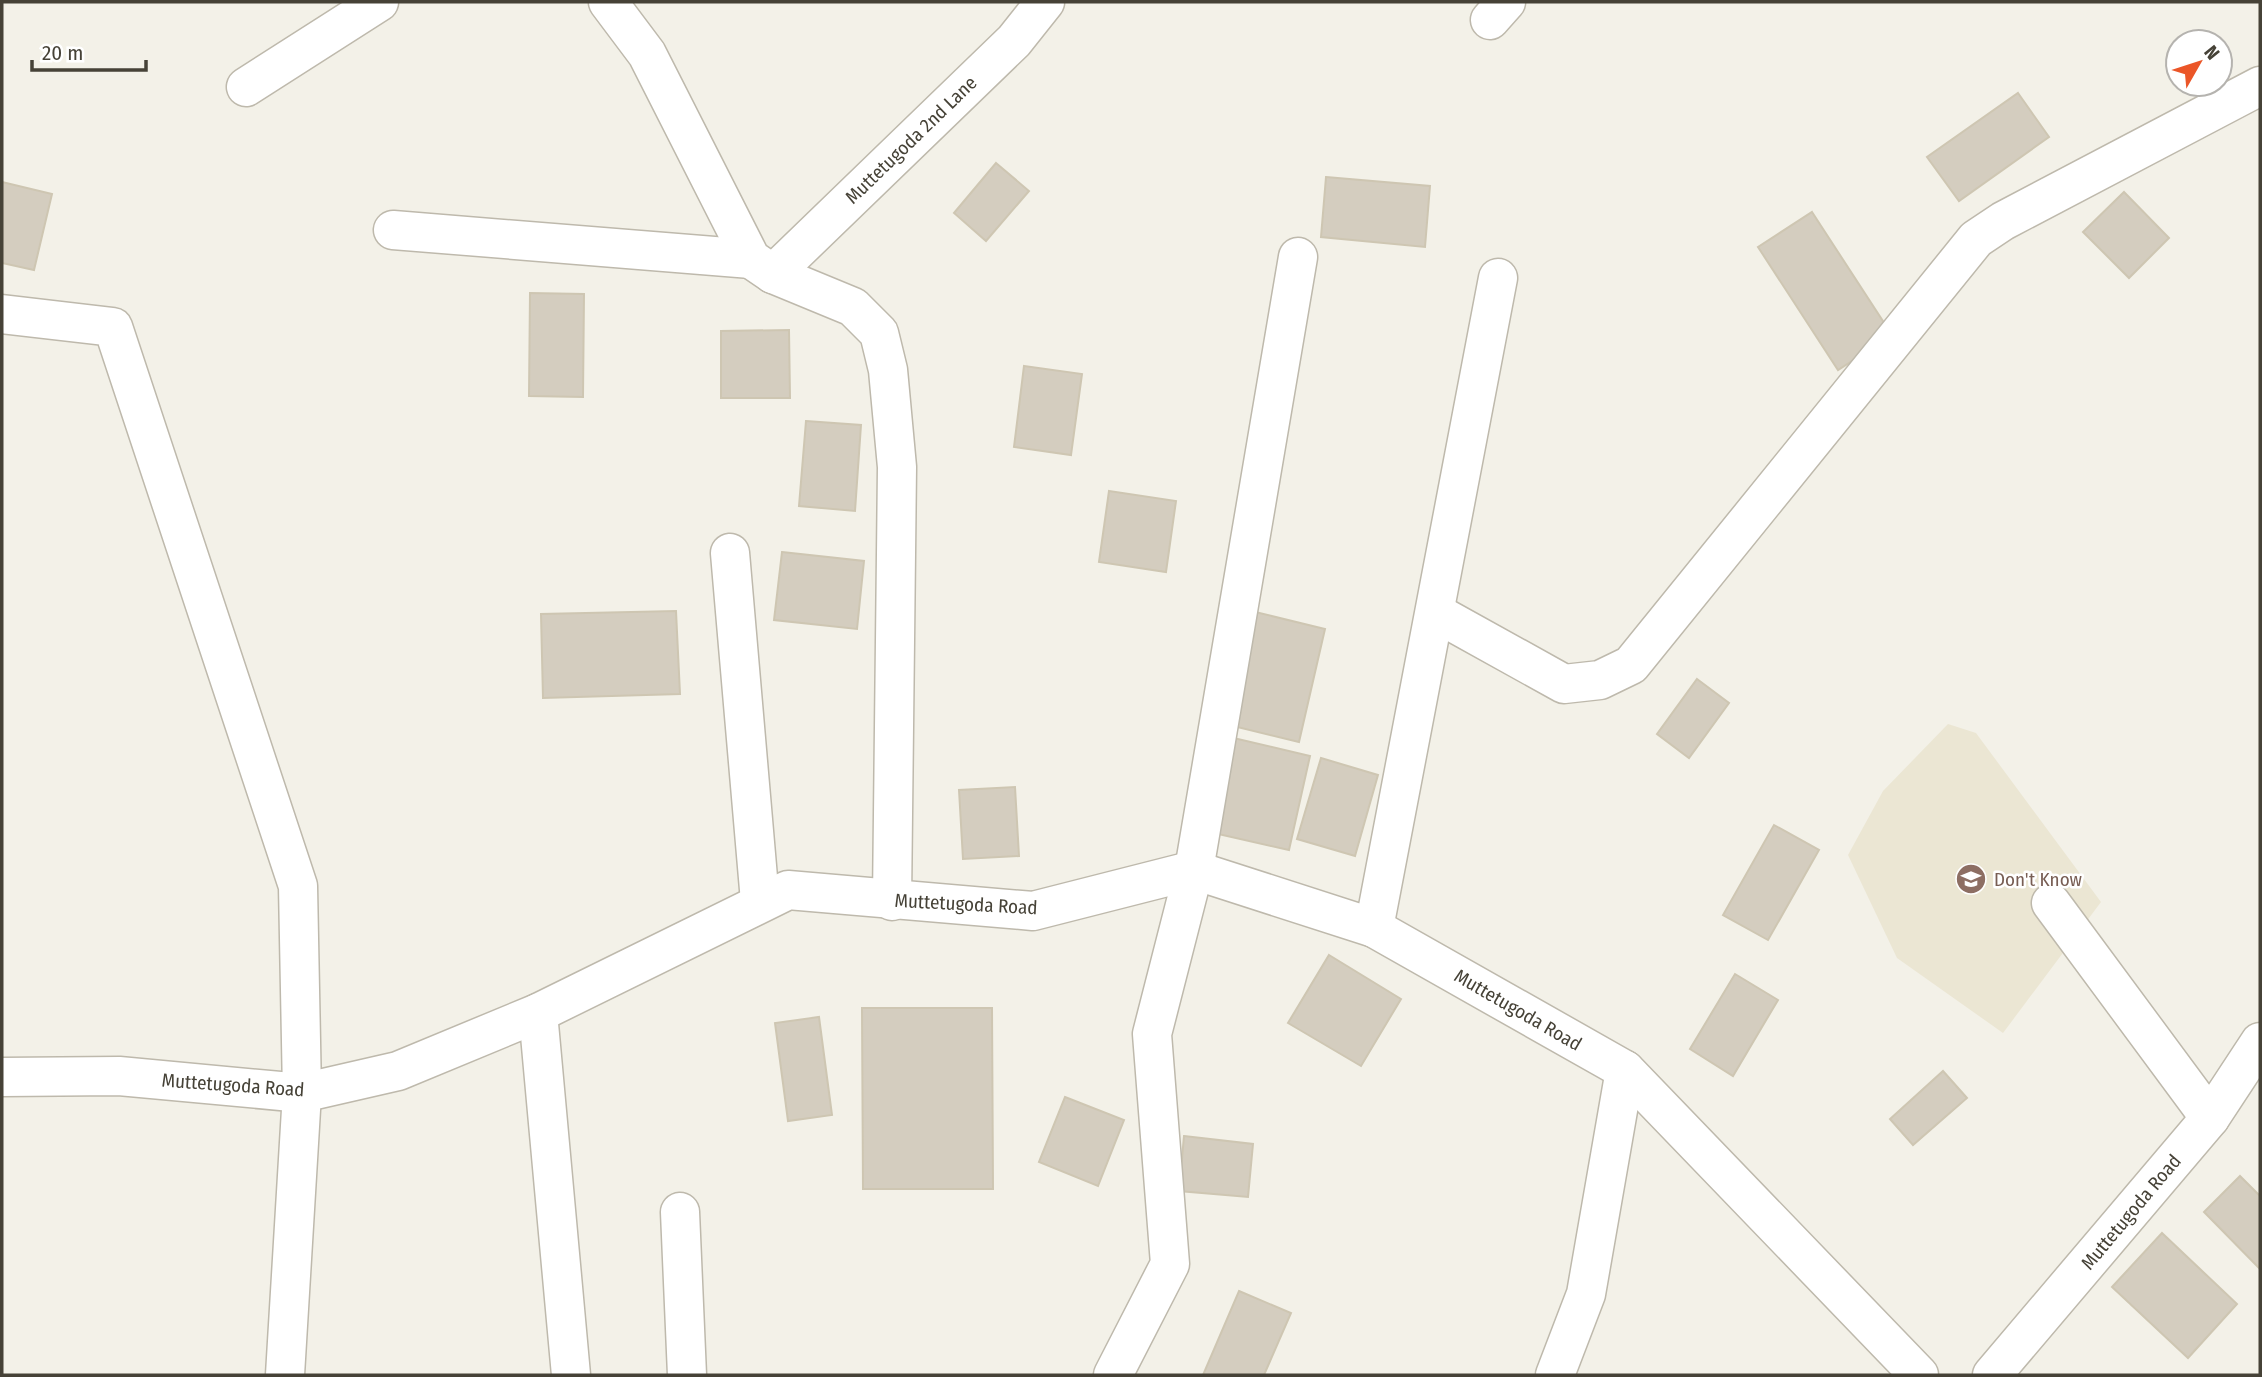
<svg xmlns="http://www.w3.org/2000/svg" width="2262" height="1377" viewBox="0 0 2262 1377" font-family="'Fira Sans Condensed',sans-serif">
<style>
.education{fill:#ebe6d3}
.building{fill:#d4cdbf;stroke:#cec6b2;stroke-width:2}
.lines{fill:none;stroke-linecap:round;stroke-linejoin:round}
.minor-casing{stroke:#beb9ac;stroke-width:41}
.minor{stroke:#fff;stroke-width:38}
.labels{text-anchor:middle;dominant-baseline:central;stroke-width:5;stroke-linejoin:round;paint-order:stroke}
.street-label{font-size:19px;fill:#464237;stroke:#fff}
.education-label{font-size:19px;fill:#785e54;stroke:#fff;text-anchor:start}
</style>
<rect width="100%" height="100%" fill="#f3f1e8"/>
<polygon class="education" points="1948,724 1976,733 2101,902 2003,1033 1897,958 1848,855 1883,791"/>
<g class="building">
<polygon points="2018,93 2049,137 1959,201 1927,157"/>
<polygon points="996,163 1029,191 986,241 954,213"/>
<polygon points="1326,177 1430,186 1425,247 1321,237"/>
<polygon points="2,182 52,194 34,270 2,263"/>
<polygon points="2124,192 2169,238 2129,278 2083,232"/>
<polygon points="1812,212 1892,335 1838,370 1758,247"/>
<polygon points="530,293 584,294 583,397 529,396"/>
<polygon points="789,330 790,398 721,398 721,331"/>
<polygon points="1024,366 1082,374 1071,455 1014,447"/>
<polygon points="806,421 861,425 855,511 799,506"/>
<polygon points="1109,491 1176,501 1166,572 1099,562"/>
<polygon points="782,552 864,561 857,629 774,620"/>
<polygon points="1247,610 1325,629 1299,742 1221,723"/>
<polygon points="676,611 680,694 543,698 541,614"/>
<polygon points="1697,679 1729,703 1689,758 1657,734"/>
<polygon points="1225,736 1310,756 1289,850 1205,831"/>
<polygon points="1321,758 1378,775 1355,856 1297,839"/>
<polygon points="1015,787 1019,856 963,859 959,790"/>
<polygon points="1774,825 1819,850 1768,940 1723,915"/>
<polygon points="1329,955 1401,999 1361,1066 1288,1023"/>
<polygon points="1735,974 1778,1000 1733,1076 1690,1049"/>
<polygon points="862,1008 992,1008 993,1189 863,1189"/>
<polygon points="819,1017 832,1115 788,1121 775,1023"/>
<polygon points="1943,1071 1967,1098 1913,1145 1890,1119"/>
<polygon points="1065,1097 1124,1120 1098,1186 1039,1162"/>
<polygon points="1184,1136 1253,1144 1248,1197 1179,1191"/>
<polygon points="2240,1176 2260,1196 2260,1269 2204,1212"/>
<polygon points="2162,1233 2237,1304 2188,1358 2112,1287"/>
<polygon points="1239,1291 1291,1313 1264,1375 1203,1375"/>
</g>
<g class="lines">
<g class="minor-casing">
<g id="minor">
<polyline points="608,2 647,54 751,259 773,274 853,307 879,333 888,370 897,467 892,901"/>
<polyline points="1490,20 1506,2"/>
<polyline points="246,87 379,2"/>
<polyline points="393,230 751,259"/>
<polyline points="773,274 1014,41 1045,2"/>
<polyline points="2,314 113,327 298,886 302,1093 285,1375"/>
<polyline points="730,553 760,901"/>
<polyline points="1436,613 1564,684 1600,680 1631,665 1976,239 2003,221 2260,86"/>
<polyline points="2051,903 2210,1118"/>
<polyline points="1374,928 1498,278"/>
<polyline points="538,1013 571,1375"/>
<polyline points="2,1077 119,1076 302,1093 398,1071 538,1013 788,890 1033,911 1194,870 1374,928 1625,1070 1919,1375"/>
<polyline points="680,1212 687,1375"/>
<polyline points="1113,1375 1170,1264 1152,1034 1194,870 1298,257"/>
<polyline points="1555,1375 1586,1294 1625,1070"/>
<polyline points="1992,1375 2210,1118 2260,1042"/>
</g>
</g>
<use href="#minor" class="minor"/>
</g>
<defs>
<g id="school-disc" transform="scale(1.575)"><circle r="9.5" fill="#8d6e63" stroke="#fff"/><path d="M0-5L7-2L0 1L-7-2ZM-4 1L0 2.5L4 1V4Q0 6-4 4Z" fill="#fff"/></g>
</defs>
<g fill-rule="evenodd">
<use href="#school-disc" x="1971" y="879"/>
</g>
<g class="labels">
<g class="street-label">
<text transform="translate(911 140) rotate(-44)">Muttetugoda 2nd Lane</text>
<text transform="translate(966 904) rotate(3)">Muttetugoda Road</text>
<text transform="translate(1518 1010) rotate(30)">Muttetugoda Road</text>
<text transform="translate(233 1085) rotate(4)">Muttetugoda Road</text>
<text transform="translate(2131 1212) rotate(-50)">Muttetugoda Road</text>
</g>
<g class="education-label">
<text x="1994" y="879">Don't Know</text>
</g>
</g>
<rect width="2262" height="1377" fill="none" stroke="#464237" stroke-width="7"/>
<g transform="translate(2199 63) rotate(51)"><circle r="33" fill="#ffffff" stroke="#b5b3af" stroke-width="2"/>
<path d="M0-5L12 26L0 18L-12 26Z" fill="#eb5628"/>
<text y="-10" font-size="19" font-weight="bold" text-anchor="middle" fill="#464237">N</text>
</g>
<path d="M32 60v10h114v-10" fill="none" stroke="#464237" stroke-width="3.5"/>
<text x="42" y="60" font-size="21" fill="#464237" stroke="#ffffff" stroke-width="5" paint-order="stroke">20 m</text>
</svg>
